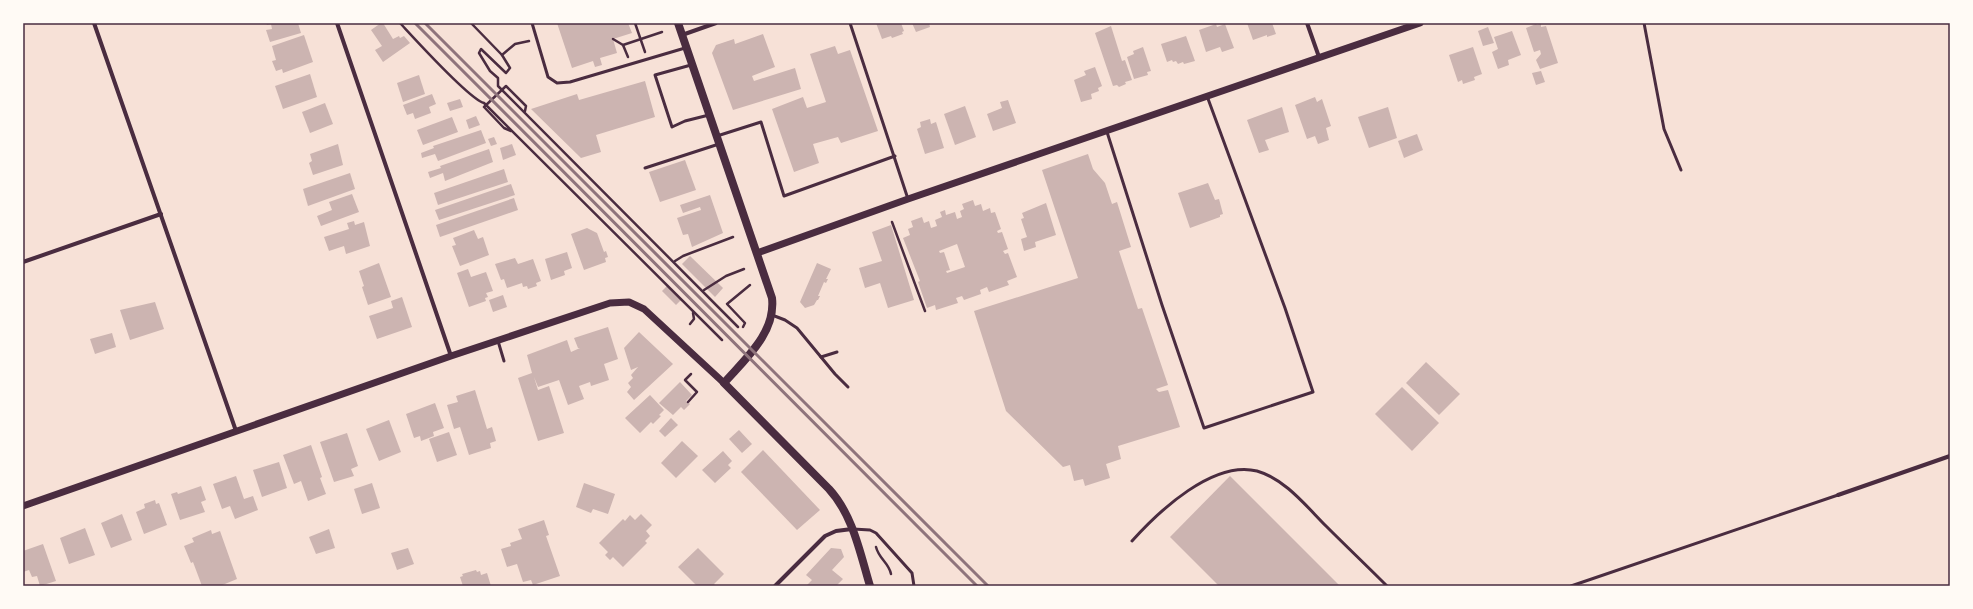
<svg xmlns="http://www.w3.org/2000/svg" width="1973" height="609" viewBox="0 0 1973 609" font-family="Karla,sans-serif">
<style>
.building{fill:#ccb4b1;fill-rule:evenodd}
.lines{fill:none;stroke-linecap:round;stroke-linejoin:round}
.path{stroke:#4a2c40;stroke-width:2.5}
.service{stroke:#4a2c40;stroke-width:3}
.minor{stroke:#4a2c40;stroke-width:4}
.tertiary{stroke:#4a2c40;stroke-width:7}
.secondary{stroke:#4a2c40;stroke-width:8}
.rail{stroke:#8f747c;stroke-width:3}
.neatline{fill:none;stroke:#4a2c40;stroke-width:1.5}
</style>
<rect width="100%" height="100%" fill="#f7e1d7"/>
<g class="building">
<polygon points="266,23 298,23 301,33 270,42 266,30 272,29 271,24 267,25"/>
<polygon points="381,23 383,23 393,39 399,36 400,38 404,36 410,43 383,62 375,50 382,46 371,30"/>
<polygon points="557,23 628,23 632,33 613,39 617,53 600,58 602,65 595,67 593,61 572,68"/>
<polygon points="876,23 901,23 904,31 902,32 903,34 892,38 891,36 882,39"/>
<polygon points="912,23 929,23 930,27 916,32"/>
<polygon points="1247,23 1272,23 1276,34 1267,37 1267,35 1253,40"/>
<polygon points="1216,24 1217,27 1225,24 1234,48 1222,52 1220,47 1206,52 1199,30"/>
<polygon points="1536,24 1537,25 1541,24 1541,27 1546,26 1558,63 1540,69 1536,60 1541,54 1540,50 1534,52 1526,28"/>
<polygon points="1111,26 1122,61 1125,60 1132,80 1125,82 1126,84 1119,87 1117,85 1113,86 1095,33"/>
<polygon points="1488,27 1494,43 1483,46 1478,31"/>
<polygon points="1512,31 1521,55 1508,60 1509,65 1498,69 1492,52 1498,49 1494,37"/>
<polygon points="763,34 775,67 752,76 754,81 795,68 801,89 733,110 712,53 716,45 734,39 735,44"/>
<polygon points="304,35 313,62 283,73 282,69 276,71 272,61 276,60 272,46"/>
<polygon points="1186,36 1195,61 1184,64 1183,62 1178,64 1176,61 1173,62 1172,60 1167,62 1161,44"/>
<polygon points="835,46 838,54 850,50 878,131 841,143 838,137 813,144 819,163 794,172 772,109 803,97 807,108 826,102 810,54"/>
<polygon points="1143,47 1151,71 1147,72 1148,75 1134,79 1127,57 1134,54 1133,51"/>
<polygon points="1473,47 1482,74 1474,77 1475,80 1463,84 1462,80 1458,82 1449,55"/>
<polygon points="1095,67 1102,86 1098,88 1099,91 1091,94 1092,99 1081,102 1074,80 1086,75 1084,71"/>
<polygon points="1541,71 1545,82 1536,85 1532,73"/>
<polygon points="310,74 317,97 283,109 275,86"/>
<polygon points="419,75 425,94 403,102 397,83"/>
<polygon points="645,81 655,117 596,135 601,152 581,158 531,109 577,94 579,100"/>
<polygon points="432,94 436,104 429,107 431,113 415,119 413,113 407,115 403,105"/>
<polygon points="1315,97 1317,102 1322,99 1331,126 1326,128 1329,140 1318,144 1315,136 1307,139 1295,105"/>
<polygon points="460,99 463,107 450,111 447,103"/>
<polygon points="1008,100 1016,123 993,131 987,114 1002,108 1000,102"/>
<polygon points="325,103 333,124 310,133 302,112"/>
<polygon points="965,106 976,137 955,145 944,114"/>
<polygon points="1282,107 1289,132 1265,140 1269,150 1259,153 1247,120"/>
<polygon points="1388,107 1397,138 1369,148 1358,117"/>
<polygon points="476,116 480,125 469,129 466,120"/>
<polygon points="452,117 458,132 423,145 417,130"/>
<polygon points="930,119 931,124 936,122 944,148 925,154 917,129 921,127 920,122"/>
<polygon points="481,130 486,143 438,161 435,154 422,158 421,153 434,148 433,146"/>
<polygon points="1417,134 1423,150 1404,158 1398,141"/>
<polygon points="494,137 497,144 491,146 488,139"/>
<polygon points="338,144 343,165 313,175 309,163 312,161 310,154"/>
<polygon points="512,144 516,155 503,160 500,148"/>
<polygon points="489,149 493,162 445,181 443,173 430,178 428,172 441,168 440,166"/>
<polygon points="1088,154 1093,169 1105,183 1112,204 1117,202 1131,247 1119,251 1138,309 1142,308 1168,385 1156,389 1159,392 1168,390 1180,427 1118,446 1121,459 1106,464 1110,478 1085,486 1083,479 1074,481 1070,465 1063,467 1006,411 974,311 1078,278 1042,170"/>
<polygon points="685,160 696,190 660,202 649,172"/>
<polygon points="504,169 508,182 438,205 434,193"/>
<polygon points="350,173 355,189 308,206 303,189"/>
<polygon points="1208,183 1215,200 1219,199 1223,214 1220,215 1220,217 1190,228 1178,193"/>
<polygon points="511,184 515,195 439,220 435,210"/>
<polygon points="352,194 359,212 321,226 317,216 332,210 329,202"/>
<polygon points="710,195 723,233 692,247 688,234 683,235 677,218 701,210 700,207 683,213 680,205"/>
<polygon points="514,198 518,210 440,237 436,225"/>
<path d="M973,200l2,6 6,-2 2,7 7,-3 1,5 4,-1 6,17 -4,2 1,2 4,-1 6,17 -5,2 2,3 3,-1 9,24 -10,4 2,4 -20,7 -2,-5 -7,3 1,4 -17,6 -2,-4 -6,2 2,5 -22,7 -1,-5 -8,3 -9,-26 2,-1 -17,-43 7,-3 -2,-6 5,-2 -2,-6 11,-4 2,6 5,-2 2,7 6,-2 -2,-6 7,-3 -2,-5 5,-2 1,5 9,-3 2,7 5,-2 -2,-6 4,-2 -2,-5zM957,244l8,23 -18,6 -1,-2 4,-1 -6,-18 -4,1 -1,-2z"/>
<polygon points="1046,203 1056,235 1035,242 1036,247 1024,251 1021,239 1027,237 1021,219 1024,218 1022,213"/>
<polygon points="354,221 355,225 364,222 370,246 346,254 344,246 329,251 324,237 349,229 347,223"/>
<polygon points="891,225 914,300 888,308 880,283 865,288 859,268 882,261 872,232"/>
<polygon points="587,228 597,233 604,252 606,251 608,257 605,258 606,262 584,270 571,234"/>
<polygon points="474,230 478,239 483,237 489,255 460,266 452,246 456,245 453,238"/>
<polygon points="567,252 572,268 564,271 565,275 551,280 545,259"/>
<polygon points="690,256 723,288 715,297 682,264"/>
<polygon points="515,258 518,264 533,259 541,281 536,283 537,286 528,289 527,286 523,287 522,283 507,288 504,279 501,280 495,264"/>
<polygon points="379,263 391,297 368,305 362,287 364,286 359,271"/>
<polygon points="817,263 831,269 826,279 828,279 826,283 824,282 818,296 820,296 818,300 817,300 814,305 805,308 800,302"/>
<polygon points="468,269 471,277 486,272 493,291 486,293 488,297 485,298 486,301 469,307 457,273"/>
<polygon points="668,285 682,299 676,305 662,291"/>
<polygon points="503,295 507,307 493,312 489,300"/>
<polygon points="402,297 412,327 377,339 369,316 393,308 391,301"/>
<polygon points="155,302 164,329 130,340 120,310"/>
<polygon points="608,327 618,359 604,364 609,380 591,386 590,382 579,386 584,399 568,405 559,380 538,387 534,377 538,390 549,386 564,433 538,441 518,378 532,373 527,355 567,340 571,352 580,348 578,348 574,338"/>
<polygon points="639,332 673,364 634,400 627,392 631,387 628,383 633,378 631,375 638,367 631,370 624,348"/>
<polygon points="112,333 116,347 95,354 90,339"/>
<polygon points="1426,362 1460,394 1439,415 1406,383"/>
<polygon points="680,382 692,395 686,401 690,404 684,410 681,407 673,415 659,403"/>
<polygon points="1402,387 1439,423 1412,451 1375,414"/>
<polygon points="475,390 487,429 492,427 496,441 490,443 491,448 469,455 460,427 454,429 447,405 458,402 456,396"/>
<polygon points="650,395 664,410 659,415 661,416 653,424 651,422 640,433 625,418"/>
<polygon points="435,403 444,428 433,432 434,436 421,441 420,436 414,438 406,414"/>
<polygon points="671,418 678,425 665,437 659,431"/>
<polygon points="389,420 401,452 379,461 366,429"/>
<polygon points="739,430 752,444 742,453 729,439"/>
<polygon points="449,432 457,455 437,462 429,439"/>
<polygon points="347,433 358,466 351,469 354,476 334,482 320,442"/>
<polygon points="682,441 698,456 676,478 661,463"/>
<polygon points="311,445 322,477 320,478 326,494 308,501 301,481 294,484 283,455"/>
<polygon points="763,450 820,510 797,530 741,472"/>
<polygon points="723,451 732,461 728,465 731,468 715,483 702,470"/>
<polygon points="279,462 287,488 262,497 253,470"/>
<polygon points="236,476 244,499 253,496 258,510 235,519 230,506 222,509 213,484"/>
<polygon points="1230,476 1340,586 1219,586 1170,537"/>
<polygon points="372,483 380,508 362,514 354,489"/>
<polygon points="584,483 615,494 608,514 593,509 591,513 576,507"/>
<polygon points="201,486 206,500 201,502 205,512 180,520 171,494 177,492 178,494"/>
<polygon points="155,500 156,504 159,503 167,525 144,534 136,512 145,508 144,504"/>
<polygon points="122,514 132,540 111,548 101,523"/>
<polygon points="641,514 652,525 646,531 650,536 645,541 647,543 623,567 613,557 610,560 605,555 608,552 599,543 623,519 625,521 630,515 635,520"/>
<polygon points="544,520 549,535 546,536 560,576 533,585 531,580 523,582 517,564 507,567 501,549 511,546 510,543 522,539 518,529"/>
<polygon points="85,528 95,555 69,564 60,538"/>
<polygon points="329,529 335,548 316,554 309,537"/>
<polygon points="211,530 212,534 220,531 237,579 220,586 202,586 193,562 191,563 184,546 194,542 192,538"/>
<polygon points="43,544 56,581 40,586 37,576 32,577 29,570 23,572 23,551"/>
<polygon points="408,548 414,564 397,570 391,553"/>
<polygon points="698,548 724,574 714,584 716,586 697,586 678,567"/>
<polygon points="831,548 841,549 844,557 832,570 843,579 836,586 806,586 812,580 806,575"/>
<polygon points="476,570 477,572 480,571 481,575 487,573 491,586 463,586 460,577 463,576 462,574"/>
</g>
<g class="lines">
<g class="path">
<path d="M400,23c14,15 69,76 84,80l238,237"/>
<polyline points="471,23 502,55 510,68 506,73 481,49 479,53 490,71 498,78 498,86 738,327"/>
<polyline points="635,23 645,52"/>
<polyline points="613,39 623,45 662,32"/>
<polyline points="623,45 628,57"/>
<polyline points="502,55 515,44 529,41"/>
<polyline points="511,131 504,128 484,107 506,86 526,106 525,111"/>
<polyline points="892,222 925,311"/>
<polyline points="675,261 683,256 733,237"/>
<polyline points="704,290 726,276 744,269"/>
<polyline points="690,324 694,319 693,313"/>
<polyline points="743,327 745,323 727,304 750,285"/>
<polyline points="688,402 697,392 685,380 691,374"/>
<path d="M876,547c3,12 13,16 15,27"/>
</g>
<g class="service">
<polyline points="532,23 548,77 557,83 570,82 685,48"/>
<polyline points="850,23 908,199"/>
<polyline points="1644,23 1664,129 1681,170"/>
<polyline points="691,65 655,75 672,127 685,121 709,115"/>
<polyline points="1107,132 1162,305 1204,428 1313,392 1285,308 1207,96"/>
<polyline points="717,136 761,122 784,196 895,156"/>
<polyline points="645,168 719,144"/>
<polyline points="772,315 785,320 797,328 835,374 848,387"/>
<polyline points="498,341 504,361"/>
<polyline points="821,357 837,352"/>
<polyline points="853,529 870,530 876,533 912,573 914,586"/>
<path d="M1132,541c27,-30 81,-81 125,-70 28,8 49,35 69,55 20,20 41,40 61,60"/>
<polyline points="1571,586 1838,495"/>
</g>
<g class="minor">
<polyline points="94,23 236,431"/>
<polyline points="337,23 451,356"/>
<polyline points="1307,23 1319,57"/>
<polyline points="682,35 716,23"/>
<polyline points="23,262 161,214"/>
<polyline points="1838,495 1950,456"/>
<polyline points="775,586 825,536 836,531 852,529"/>
</g>
<g class="tertiary">
<polyline points="757,253 908,199 1420,23"/>
<polyline points="23,506 451,356 610,303 629,302 644,309 724,383"/>
</g>
<path class="secondary" d="M678,23l94,275c4,35 -27,61 -48,85l105,106c24,26 31,64 41,97"/>
<g class="rail">
<polyline points="415,23 977,586"/>
<polyline points="425,23 988,586"/>
</g>
</g>
<rect width="1973" height="609" fill="none" stroke="#fffaf5" stroke-width="48"/>
<rect x="24" y="24" width="1925" height="561" class="neatline"/>
</svg>
